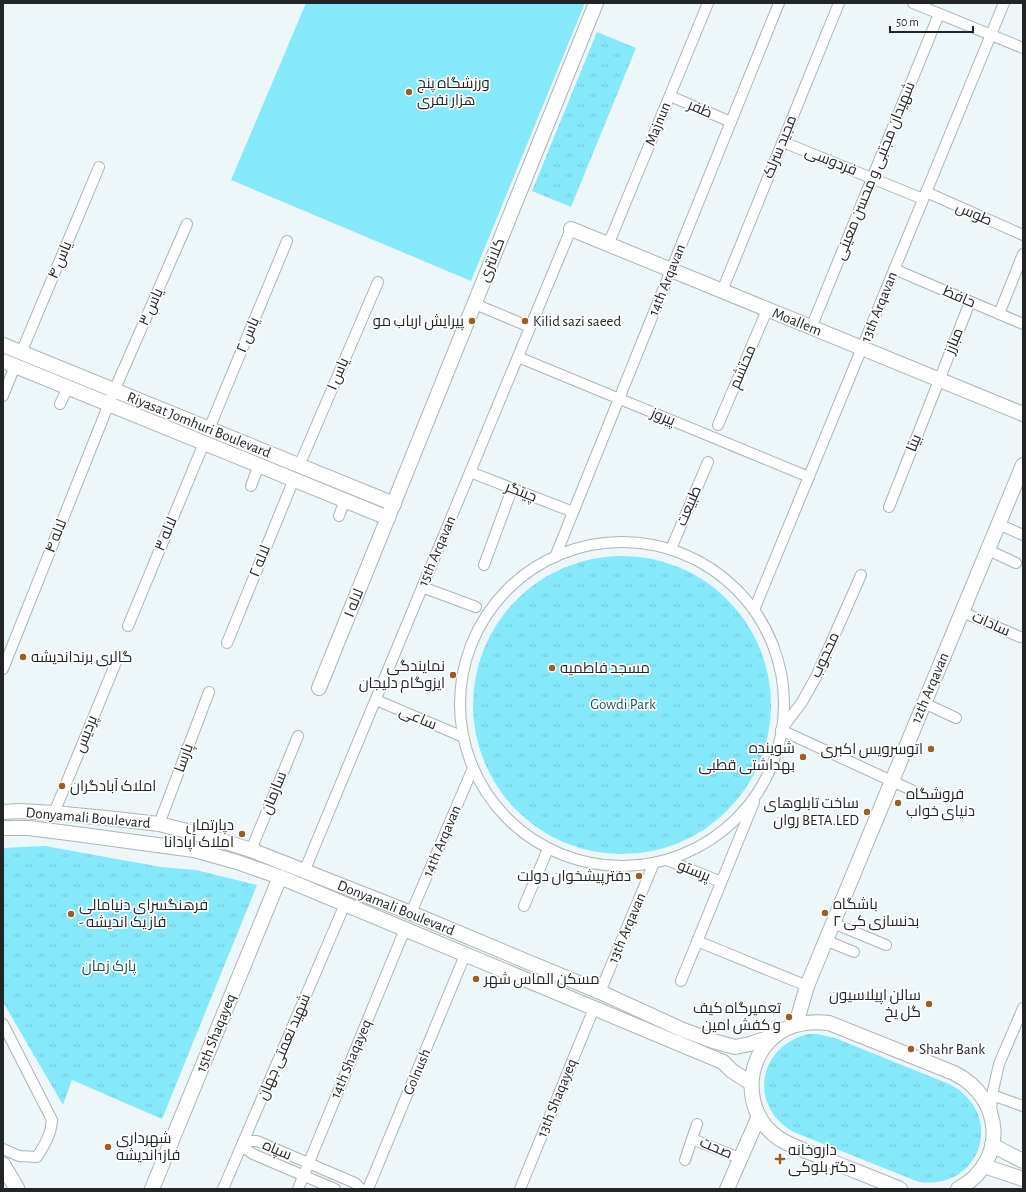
<svg xmlns="http://www.w3.org/2000/svg" width="1026" height="1192" viewBox="0 0 1026 1192" font-family="'Alegreya Sans',Cairo,sans-serif">
<style>
.green{fill:#85e8fb}
.park{fill:url(#park-tufts)}
.lines{fill:none;stroke-linecap:round;stroke-linejoin:round}
.street-casing{stroke:#aab4b6;stroke-width:12}
.secondary-casing{stroke:#aab4b6;stroke-width:16}
.primary-casing{stroke:#aab4b6;stroke-width:17}
.street{stroke:#fff;stroke-width:10}
.secondary{stroke:#fff;stroke-width:14}
.primary{stroke:#fff;stroke-width:15}
.poi-dot{fill:#9b5f22;stroke:#fff;stroke-width:1.5}
.labels{text-anchor:middle;dominant-baseline:central;stroke-width:3.5;stroke-linejoin:round;paint-order:stroke}
.poi-label{font-size:15px;fill:#222526;stroke:#fff;text-anchor:start}
.street-label{font-size:15px;fill:#222526;stroke:#fff}
.park-label{font-size:15px;fill:#1b545f;stroke:#fff}
</style>
<defs>
<pattern id="park-tufts" width="24" height="20" patternUnits="userSpaceOnUse"><rect width="24" height="20" fill="#85e8fb"/><path d="M3 7l-1-3M5 7V3M7 7l1-3M15 17l-1-3M17 17v-4M19 17l1-3" fill="none" stroke="#73c7d7"/></pattern>
</defs>
<rect width="100%" height="100%" fill="#edf7f9"/>
<polygon class="green" points="306,3 585,3 471,281 231,180"/>
<g class="park">
<polygon points="597,32 636,48 571,207 532,191"/>
<circle cx="622" cy="705" r="149"/>
<polygon points="45,846 161,867 196,870 257,885 162,1119 72,1080 63,1105 3,1002 3,848"/>
<path d="M808,1034h9l18,4 114,46c57,29 33,106 -30,98l-123,-49c-48,-24 -40,-86 12,-99z"/>
</g>
<g class="lines">
<g class="street-casing">
<g id="street">
<polyline points="913,3 1023,48"/>
<polyline points="670,96 731,122"/>
<polyline points="783,142 923,199"/>
<polyline points="926,192 1023,235"/>
<polyline points="608,245 708,3"/>
<polyline points="894,269 1023,324"/>
<polyline points="722,291 839,3"/>
<polyline points="475,304 530,327"/>
<polyline points="999,314 1023,254"/>
<polyline points="811,328 939,14"/>
<polyline points="21,353 99,167"/>
<polyline points="518,357 809,477"/>
<polyline points="3,396 15,366"/>
<polyline points="60,404 68,387"/>
<polyline points="718,425 767,310"/>
<polyline points="209,429 287,241"/>
<polyline points="299,466 378,282"/>
<polyline points="470,472 573,512"/>
<polyline points="251,486 259,465"/>
<polyline points="889,507 970,302"/>
<polyline points="339,516 345,500"/>
<polyline points="998,524 1023,535"/>
<circle cx="622" cy="704" r="162"/>
<polyline points="671,549 708,462"/>
<polyline points="988,550 1016,563"/>
<polyline points="555,557 779,3"/>
<polyline points="484,565 512,489"/>
<polyline points="861,575 816,677 802,702 781,730 920,794"/>
<polyline points="422,587 476,607"/>
<polyline points="754,610 1004,3"/>
<polyline points="962,612 1020,637"/>
<polyline points="128,626 204,443"/>
<polyline points="227,643 294,479"/>
<polyline points="3,669 114,391 187,224"/>
<polyline points="376,700 461,736"/>
<polyline points="924,703 956,718"/>
<polyline points="54,813 119,655"/>
<polyline points="159,824 209,692"/>
<polyline points="251,850 298,736"/>
<polyline points="667,860 721,882"/>
<polyline points="304,872 571,229"/>
<polyline points="524,906 548,849"/>
<polyline points="411,913 473,768"/>
<polyline points="833,923 886,945"/>
<polyline points="825,940 854,952"/>
<polyline points="697,941 807,986"/>
<polyline points="681,981 754,802"/>
<polyline points="600,992 654,863"/>
<path d="M3,1024l49,96c-1,15 -7,24 -15,37l-18,-1 -16,-7"/>
<polyline points="992,1095 1023,1106"/>
<polyline points="991,1112 992,1095 999,1064 1023,1008"/>
<polyline points="692,1139 739,1158"/>
<polyline points="685,1160 697,1124"/>
<polyline points="223,1189 345,904"/>
<polyline points="298,1189 405,929"/>
<polyline points="335,1189 253,1154 246,1149 243,1142 249,1141 257,1141 355,1183 361,1189"/>
<polyline points="368,1189 465,955"/>
<polyline points="520,1189 594,1008"/>
</g>
</g>
<g class="secondary-casing">
<g id="secondary">
<polyline points="571,229 1023,414"/>
<polyline points="3,345 394,504"/>
<polyline points="3,361 388,518"/>
<polyline points="319,688 596,3"/>
<polyline points="3,812 20,811 54,813 116,819 159,824 207,836 251,850 411,913 600,992 683,1030 713,1041 735,1047 750,1044 776,1035"/>
<polyline points="3,828 29,828 76,834 194,850 237,862 280,877 723,1062 732,1071 751,1083"/>
<polyline points="796,1024 807,986 1023,465"/>
<polyline points="992,1145 1023,1161"/>
<polyline points="984,1166 1023,1179"/>
<polyline points="152,1189 280,877"/>
<polyline points="727,1189 759,1116"/>
<path d="M900,1189c-26,-11 -53,-21 -79,-32 -16,-7 -36,-12 -49,-24 -24,-22 -27,-59 -8,-86 16,-21 40,-27 65,-24l125,50c50,25 54,89 4,116"/>
</g>
</g>
<g class="primary-casing">
<polyline id="primary" points="3,1165 17,1189"/>
</g>
<use href="#street" class="street"/>
<use href="#secondary" class="secondary"/>
<use href="#primary" class="primary"/>
</g>
<g class="poi-dot">
<circle cx="409" cy="92" r="4"/>
<circle cx="472" cy="321" r="4"/>
<circle cx="525" cy="321" r="4"/>
<circle cx="23" cy="657" r="4"/>
<circle cx="552" cy="668" r="4"/>
<circle cx="453" cy="675" r="4"/>
<circle cx="931" cy="749" r="4"/>
<circle cx="803" cy="757" r="4"/>
<circle cx="62" cy="786" r="4"/>
<circle cx="898" cy="803" r="4"/>
<circle cx="867" cy="812" r="4"/>
<circle cx="242" cy="834" r="4"/>
<circle cx="639" cy="876" r="4"/>
<circle cx="825" cy="913" r="4"/>
<circle cx="71" cy="914" r="4"/>
<circle cx="476" cy="979" r="4"/>
<circle cx="929" cy="1004" r="4"/>
<circle cx="789" cy="1017" r="4"/>
<circle cx="911" cy="1049" r="4"/>
<circle cx="108" cy="1147" r="4"/>
<path d="M778 1153h4v4h4v4h-4v4h-4v-4h-4v-4h4z"/>
</g>
<g class="labels">
<g class="poi-label">
<text x="417" y="83">ورزشگاه پنج<tspan x="417" dy="17">هزار نفری</tspan></text>
<text x="464" y="321" text-anchor="end">پیرایش ارباب مو</text>
<text x="533" y="321">Kilid sazi saeed</text>
<text x="31" y="657">گالری برنداندیشه</text>
<text x="445" y="666" text-anchor="end">نمایندگی<tspan x="445" dy="17">ایزوگام دلیجان</tspan></text>
<text x="560" y="668">مسجد فاطمیه</text>
<text x="795" y="748" text-anchor="end">شوینده<tspan x="795" dy="17">بهداشتی قطبی</tspan></text>
<text x="923" y="749" text-anchor="end">اتوسرویس اکبری</text>
<text x="70" y="786">املاک آبادگران</text>
<text x="906" y="794">فروشگاه<tspan x="906" dy="17">دنیای خواب</tspan></text>
<text x="859" y="803" text-anchor="end">ساخت تابلوهای<tspan x="859" dy="17">روان BETA.LED</tspan></text>
<text x="234" y="825" text-anchor="end">دپارتمان<tspan x="234" dy="17">املاک آپادانا</tspan></text>
<text x="631" y="876" text-anchor="end">دفترپیشخوان دولت</text>
<text x="833" y="904">باشگاه<tspan x="833" dy="17">بدنسازی کی ۲</tspan></text>
<text x="79" y="905">فرهنگسرای دنیامالی<tspan x="79" dy="17">- فاز یک اندیشه</tspan></text>
<text x="484" y="979">مسکن الماس شهر</text>
<text x="921" y="995" text-anchor="end">سالن اپیلاسیون<tspan x="921" dy="17">گل یخ</tspan></text>
<text x="781" y="1008" text-anchor="end">تعمیرگاه کیف<tspan x="781" dy="17">و کفش امین</tspan></text>
<text x="919" y="1049">Shahr Bank</text>
<text x="116" y="1138">شهرداری<tspan x="116" dy="17">فاز1اندیشه</tspan></text>
<text x="788" y="1150">داروخانه<tspan x="788" dy="17">دکتر بلوکی</tspan></text>
</g>
<g class="street-label">
<text transform="translate(700 109) rotate(23)">ظفر</text>
<text transform="translate(658 124) rotate(-68)">Majnun</text>
<text transform="translate(780 147) rotate(-68)">مجید سرلک</text>
<text transform="translate(831 161) rotate(22)">فردوسی</text>
<text transform="translate(875 171) rotate(-68)">شهیدان مجتبی و محسن معینی</text>
<text transform="translate(974 214) rotate(24)">طوس</text>
<text transform="translate(60 260) rotate(-67)">یاس ۴</text>
<text transform="translate(492 260) rotate(-68)">کلانتری</text>
<text transform="translate(667 280) rotate(-68)">14th Arqavan</text>
<text transform="translate(959 297) rotate(23)">حافظ</text>
<text transform="translate(151 307) rotate(-66)">یاس ۳</text>
<text transform="translate(879 307) rotate(-68)">13th Arqavan</text>
<text transform="translate(797 322) rotate(22)">Moallem</text>
<text transform="translate(248 335) rotate(-67)">یاس ۲</text>
<text transform="translate(954 341) rotate(-68)">مبارز</text>
<text transform="translate(743 367) rotate(-67)">محتشم</text>
<text transform="translate(338 374) rotate(-67)">یاس ۱</text>
<text transform="translate(663 417) rotate(22)">پیروز</text>
<text transform="translate(199 425) rotate(22)">Riyasat Jomhuri Boulevard</text>
<text transform="translate(914 443) rotate(-68)">بیتا</text>
<text transform="translate(521 492) rotate(21)">چیتگر</text>
<text transform="translate(689 506) rotate(-67)">طبیعت</text>
<text transform="translate(166 534) rotate(-67)">لاله ۳</text>
<text transform="translate(56 536) rotate(-68)">لاله ۴</text>
<text transform="translate(437 551) rotate(-67)">15th Arqavan</text>
<text transform="translate(260 561) rotate(-68)">لاله ۲</text>
<text transform="translate(354 603) rotate(-68)">لاله ۱</text>
<text transform="translate(991 624) rotate(24)">سادات</text>
<text transform="translate(825 655) rotate(-65)">محجوب</text>
<text transform="translate(930 688) rotate(-67)">12th Arqavan</text>
<text transform="translate(418 718) rotate(23)">ساعی</text>
<text transform="translate(86 734) rotate(-68)">پردیس</text>
<text transform="translate(184 758) rotate(-70)">پارسا</text>
<text transform="translate(274 793) rotate(-68)">سازمان</text>
<text transform="translate(88 818) rotate(5)">Donyamali Boulevard</text>
<text transform="translate(442 841) rotate(-67)">14th Arqavan</text>
<text transform="translate(694 871) rotate(22)">پرستو</text>
<text transform="translate(396 908) rotate(22)">Donyamali Boulevard</text>
<text transform="translate(627 928) rotate(-67)">13th Arqavan</text>
<text transform="translate(216 1033) rotate(-68)">15th Shaqayeq</text>
<text transform="translate(284 1047) rotate(-67)">شهید نعمتی جهان</text>
<text transform="translate(351 1059) rotate(-67)">14th Shaqayeq</text>
<text transform="translate(417 1072) rotate(-67)">Golnush</text>
<text transform="translate(557 1098) rotate(-68)">13th Shaqayeq</text>
<text transform="translate(716 1148) rotate(23)">صحت</text>
<text transform="translate(277 1150) rotate(23)">سپاه</text>
</g>
<g class="park-label">
<text x="623" y="704">Gowdi Park</text>
<text x="109" y="966">پارک زمان</text>
</g>
</g>
<rect width="1026" height="1192" fill="none" stroke="#222526" stroke-width="8"/>
<path d="M890 26v6h83v-6" fill="none" stroke="#222526" stroke-width="2"/>
<text x="896" y="26" font-size="12" fill="#222526" stroke="#ffffff" stroke-width="3" paint-order="stroke">50 m</text>
</svg>
